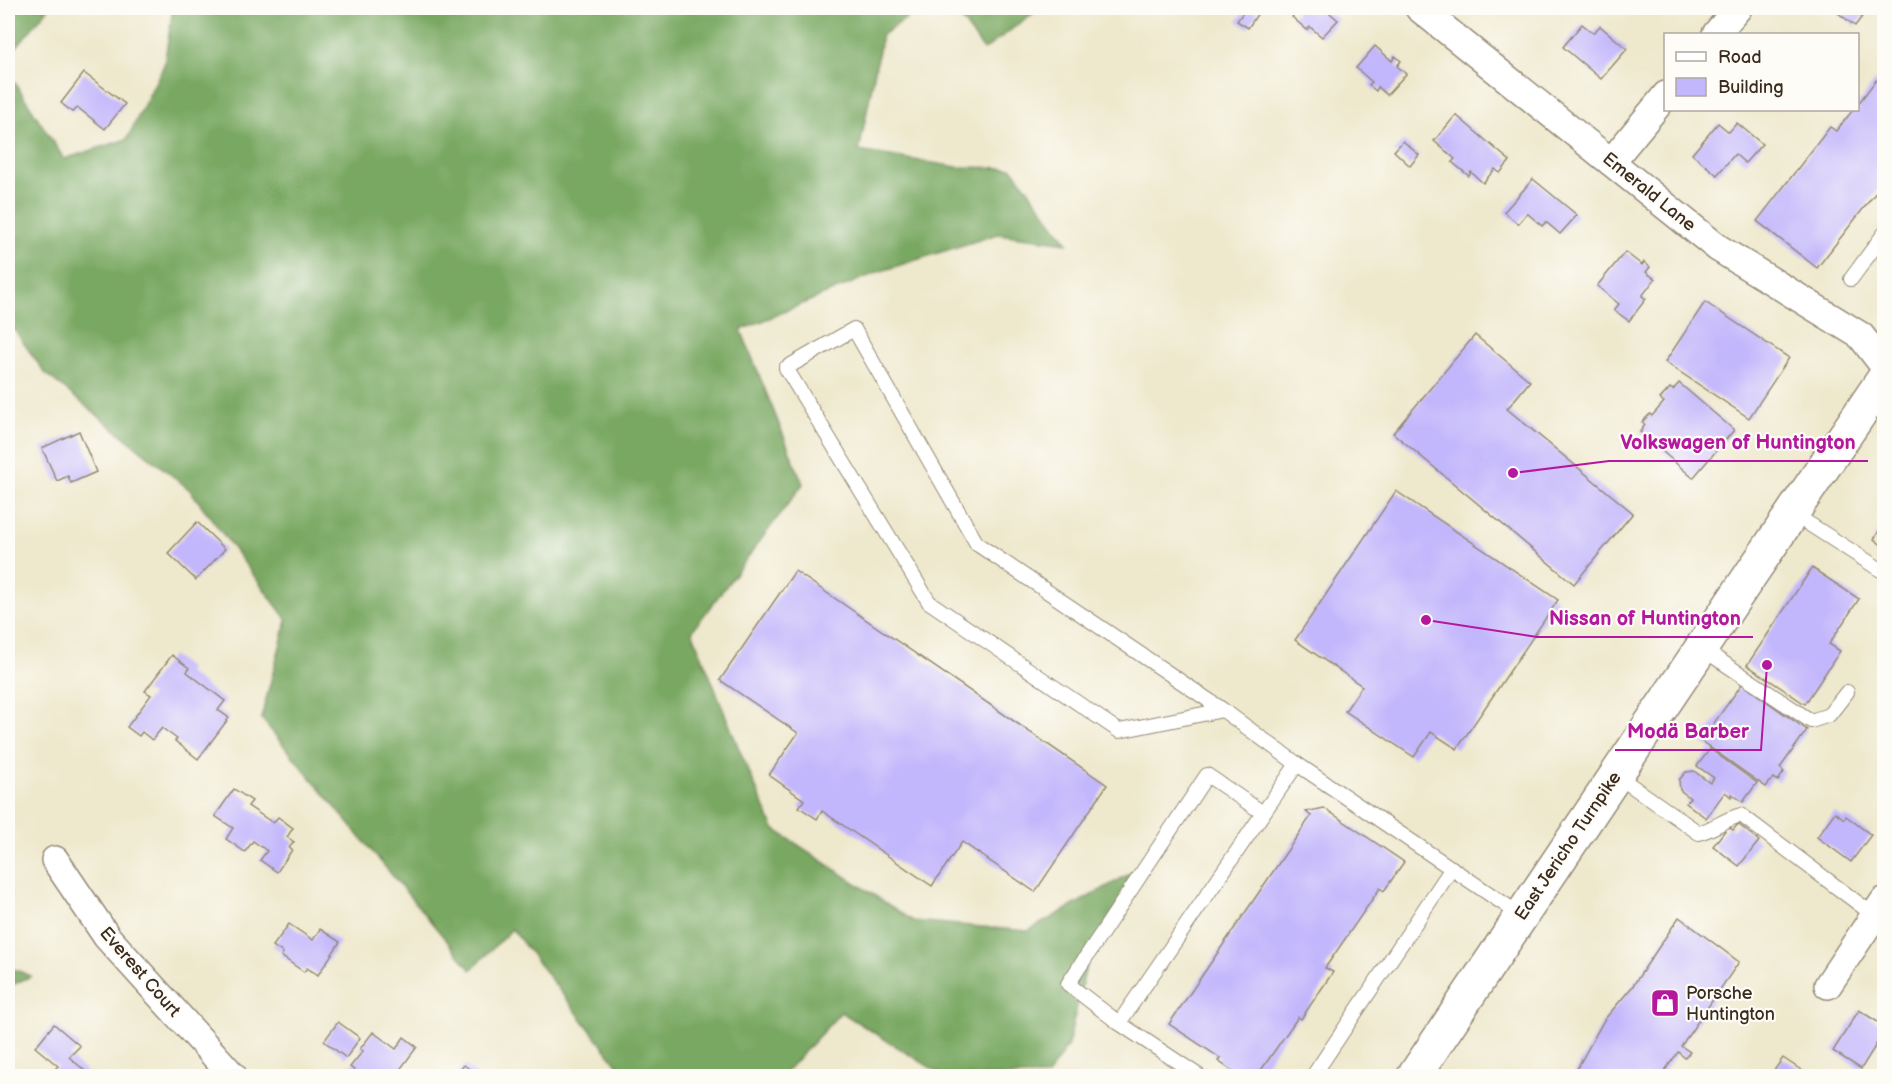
<svg xmlns="http://www.w3.org/2000/svg" width="1892" height="1084" viewBox="0 0 1892 1084" font-family="'Balsamiq Sans',sans-serif">
<style>
.forest{fill:#79a862;stroke:#5a6940;stroke-width:1.5}
.building{fill:#c2b6fc}
.lines{fill:none;stroke-linecap:round;stroke-linejoin:round}
.service-casing{stroke:#948975;stroke-width:16}
.minor-casing{stroke:#948975;stroke-width:30}
.primary-casing{stroke:#948975;stroke-width:36}
.service{stroke:#fff;stroke-width:14}
.minor{stroke:#fff;stroke-width:27}
.primary{stroke:#fff;stroke-width:33}
.labels{text-anchor:middle;dominant-baseline:central;stroke-width:4.5;stroke-linejoin:round;paint-order:stroke}
.street-label{font-size:18px;fill:#3b2a1e;stroke:#fdfcf7}
.poi-label{font-size:18px;fill:#3b2a1e;stroke:#fdfcf7;text-anchor:start}
.leader{fill:none;stroke:#b5179e;stroke-width:2}
.callout-dot{fill:#b5179e;stroke:#fdfcf7;stroke-width:2}
.callout-label{font-size:20px;text-anchor:middle;font-weight:bold;fill:#b5179e;stroke:#fdfcf7;stroke-width:4.5;stroke-linejoin:round;paint-order:stroke}
</style>
<rect width="100%" height="100%" fill="#fdfcf7"/>
<filter id="ink" filterUnits="userSpaceOnUse"><feTurbulence type="fractalNoise" baseFrequency=".0167" numOctaves="2"/><feDisplacementMap in="SourceGraphic" scale="12" xChannelSelector="R" yChannelSelector="G"/><feConvolveMatrix kernelMatrix="1 2 1 2 8 2 1 2 1" color-interpolation-filters="sRGB"/></filter>
<filter id="wash" filterUnits="userSpaceOnUse"><feTurbulence type="fractalNoise" baseFrequency=".008" numOctaves="4" result="noise"/><feDisplacementMap in="SourceGraphic" scale="24" xChannelSelector="R" yChannelSelector="G"/><feGaussianBlur stdDeviation="1.35" result="paint"/><feColorMatrix in="noise" values="0 0 0 0 0 0 0 0 0 0 0 0 0 0 0 0 0 1.4 0 .05"/><feComposite in="paint" operator="in"/></filter>
<g filter="url(#wash)">
<rect width="100%" height="100%" fill="#eee8cc"/>
<g class="forest">
<polygon points="8,8 49,8 8,57"/>
<polygon points="173,8 921,8 882,35 859,151 957,167 1012,168 1068,243 998,234 878,272 741,330 803,484 692,631 739,749 774,829 913,921 1028,931 1140,868 1088,958 1068,1045 1047,1076 944,1076 841,1012 782,1076 626,1076 512,929 471,970 261,718 287,620 190,490 45,373 8,321 8,72 64,159 127,139 164,65"/>
<polygon points="953,8 1040,8 984,50"/>
<polygon points="8,967 31,976 8,987"/>
</g>
<g id="blocks">
<g class="building">
<polygon points="1246,8 1249,8 1258,13 1248,28 1237,21"/>
<polygon points="1300,8 1324,8 1338,20 1322,37 1310,27 1307,30 1292,17"/>
<polygon points="1840,8 1854,8 1864,14 1855,26 1837,12"/>
<polygon points="1582,24 1593,33 1600,26 1627,49 1601,79 1563,47"/>
<polygon points="1375,46 1392,61 1395,56 1401,61 1397,66 1406,74 1387,95 1378,87 1376,91 1369,85 1372,82 1356,68"/>
<polygon points="84,73 125,104 105,129 78,108 72,112 61,103"/>
<polygon points="1876,80 1884,87 1884,182 1817,268 1757,221 1830,127 1836,131 1853,110 1858,110 1858,104"/>
<polygon points="1456,115 1510,161 1500,173 1495,169 1483,183 1471,172 1469,176 1452,162 1455,159 1434,141"/>
<polygon points="1718,123 1729,132 1737,123 1762,144 1745,163 1735,154 1717,175 1692,154"/>
<polygon points="1403,141 1419,155 1410,166 1394,151"/>
<polygon points="1533,179 1577,215 1560,234 1546,222 1542,226 1527,213 1518,224 1504,212"/>
<polygon points="1625,252 1642,265 1644,262 1650,267 1646,272 1655,279 1642,296 1646,299 1629,321 1614,310 1619,304 1597,286"/>
<polygon points="1705,302 1789,358 1749,418 1665,362"/>
<polygon points="1475,335 1530,381 1507,409 1633,513 1574,584 1393,433"/>
<polygon points="1679,383 1734,430 1693,478 1640,432 1645,425 1642,422 1650,414 1652,416 1664,402 1660,399 1670,388 1673,390"/>
<polygon points="79,431 96,472 71,483 68,476 57,481 42,448"/>
<polygon points="1396,491 1558,600 1457,749 1431,732 1414,757 1345,711 1362,686 1295,640"/>
<polygon points="197,522 225,549 196,580 168,553"/>
<polygon points="1884,523 1884,547 1874,539"/>
<polygon points="1812,568 1859,599 1829,644 1840,651 1805,704 1747,665"/>
<polygon points="795,571 1107,785 1035,892 962,842 932,886 822,811 817,819 799,807 804,800 769,775 798,733 720,680"/>
<polygon points="172,655 189,668 187,672 225,701 218,710 229,718 198,759 175,741 177,739 162,728 152,740 142,732 139,736 127,727 151,695 145,691"/>
<polygon points="1742,684 1807,730 1780,768 1784,772 1778,781 1773,778 1766,787 1701,741"/>
<polygon points="1710,749 1757,783 1743,802 1732,794 1731,797 1725,792 1706,818 1686,803 1690,798 1680,790 1679,780 1686,772 1694,771 1710,783 1714,778 1697,766"/>
<polygon points="234,789 252,801 248,806 273,823 278,817 293,828 287,837 294,842 289,848 292,850 277,872 260,860 267,851 253,841 245,852 226,839 233,828 215,816"/>
<polygon points="1324,808 1404,862 1384,891 1380,888 1325,968 1333,972 1301,1019 1298,1017 1257,1076 1240,1076 1218,1061 1220,1058 1169,1024 1311,816 1306,812"/>
<polygon points="1835,812 1844,819 1846,816 1871,835 1851,862 1817,837"/>
<polygon points="1730,824 1732,826 1730,828 1733,830 1738,824 1759,841 1739,866 1713,846"/>
<polygon points="1679,917 1739,962 1681,1046 1690,1052 1685,1058 1678,1052 1661,1076 1573,1076 1604,1020 1632,987"/>
<polygon points="289,924 313,940 320,929 340,942 318,975 307,968 304,972 281,956 283,953 273,946"/>
<polygon points="1859,1010 1884,1026 1884,1032 1861,1069 1833,1051"/>
<polygon points="338,1022 360,1038 346,1058 324,1041"/>
<polygon points="54,1024 80,1046 69,1057 91,1076 48,1076 58,1066 35,1047"/>
<polygon points="373,1032 396,1049 404,1037 417,1047 395,1076 362,1076 350,1067 363,1051 360,1049"/>
<polygon points="1783,1058 1810,1076 1770,1076"/>
<polygon points="464,1065 479,1076 455,1076"/>
</g>
</g>
</g>
<g filter="url(#ink)">
<use href="#blocks" fill-opacity="0" stroke="#948975" stroke-width="1.5"/>
<g class="lines">
<g class="service-casing">
<g id="service">
<polyline points="1851,279 1884,234"/>
<polyline points="1792,513 1884,572"/>
<polyline points="1701,648 1811,721 1829,715 1847,692"/>
<polyline points="1223,710 1119,731 929,602 786,368 854,329 977,544 1223,710 1297,764"/>
<path d="M1616,775l83,58c16,-5 26,-14 42,-18l134,101"/>
<polyline points="1119,1023 1068,984 1207,775 1263,813"/>
<polyline points="1199,1076 1119,1023 1297,764 1522,916"/>
<polyline points="1313,1076 1452,868"/>
</g>
</g>
<g class="minor-casing">
<g id="minor">
<polyline points="1419,8 1718,248 1861,336 1884,366"/>
<polyline points="1716,34 1738,8"/>
<polyline points="1611,162 1666,95"/>
<polyline points="55,860 107,937 233,1076"/>
<polyline points="1828,985 1884,901"/>
</g>
</g>
<g class="primary-casing">
<polyline id="primary" points="1414,1076 1747,580 1884,378"/>
</g>
<use href="#service" class="service"/>
<use href="#minor" class="minor"/>
<use href="#primary" class="primary"/>
</g>
</g>
<defs>
<g id="shop-square" transform="scale(1.5)"><rect x="-9" y="-9" width="18" height="18" rx="4" fill="#b5179e" stroke="#fdfcf7"/><path d="M-5-2.5h2.3a2.7 3.5 0 0 1 5.4 0H5L5.5 6h-11ZM-1.5-2.5h3a1.5 2.3 0 0 0-3 0Z" fill="#fff"/></g>
</defs>
<g fill-rule="evenodd">
<use href="#shop-square" x="1665" y="1003"/>
</g>
<g class="labels">
<g class="street-label">
<text transform="translate(1649 192) rotate(39)">Emerald Lane</text>
<text transform="translate(1568 846) rotate(-56)">East Jericho Turnpike</text>
<text transform="translate(140 972) rotate(49)">Everest Court</text>
</g>
<g class="poi-label">
<text x="1686" y="993">Porsche<tspan x="1686" dy="21">Huntington</tspan></text>
</g>
</g>
<path class="leader" d="M1513 473L1609 461H1868M1426 620L1537 637H1753M1767 665L1761 750H1615"/>
<g class="callout-dot">
<circle cx="1513" cy="473" r="6"/>
<circle cx="1426" cy="620" r="6"/>
<circle cx="1767" cy="665" r="6"/>
</g>
<g class="callout-label">
<text x="1738" y="449">Volkswagen of Huntington</text>
<text x="1645" y="625">Nissan of Huntington</text>
<text x="1688" y="738">Modä Barber</text>
</g>
<rect width="1892" height="1084" fill="none" stroke="#fdfcf7" stroke-width="30"/>
<rect x="1664" y="33" width="195" height="78" fill="#fdfcf7" stroke="#afa8a0" stroke-width="1.5"/>
<rect x="1676" y="52" width="30" height="9" fill="#ffffff" stroke="#afa8a0" stroke-width="1.5"/>
<text x="1718" y="63" font-size="18" fill="#3b2a1e">Road</text>
<rect x="1676" y="78" width="30" height="18" fill="#c2b6fc" stroke="#afa8a0" stroke-width="1.5"/>
<text x="1718" y="93" font-size="18" fill="#3b2a1e">Building</text>
</svg>
